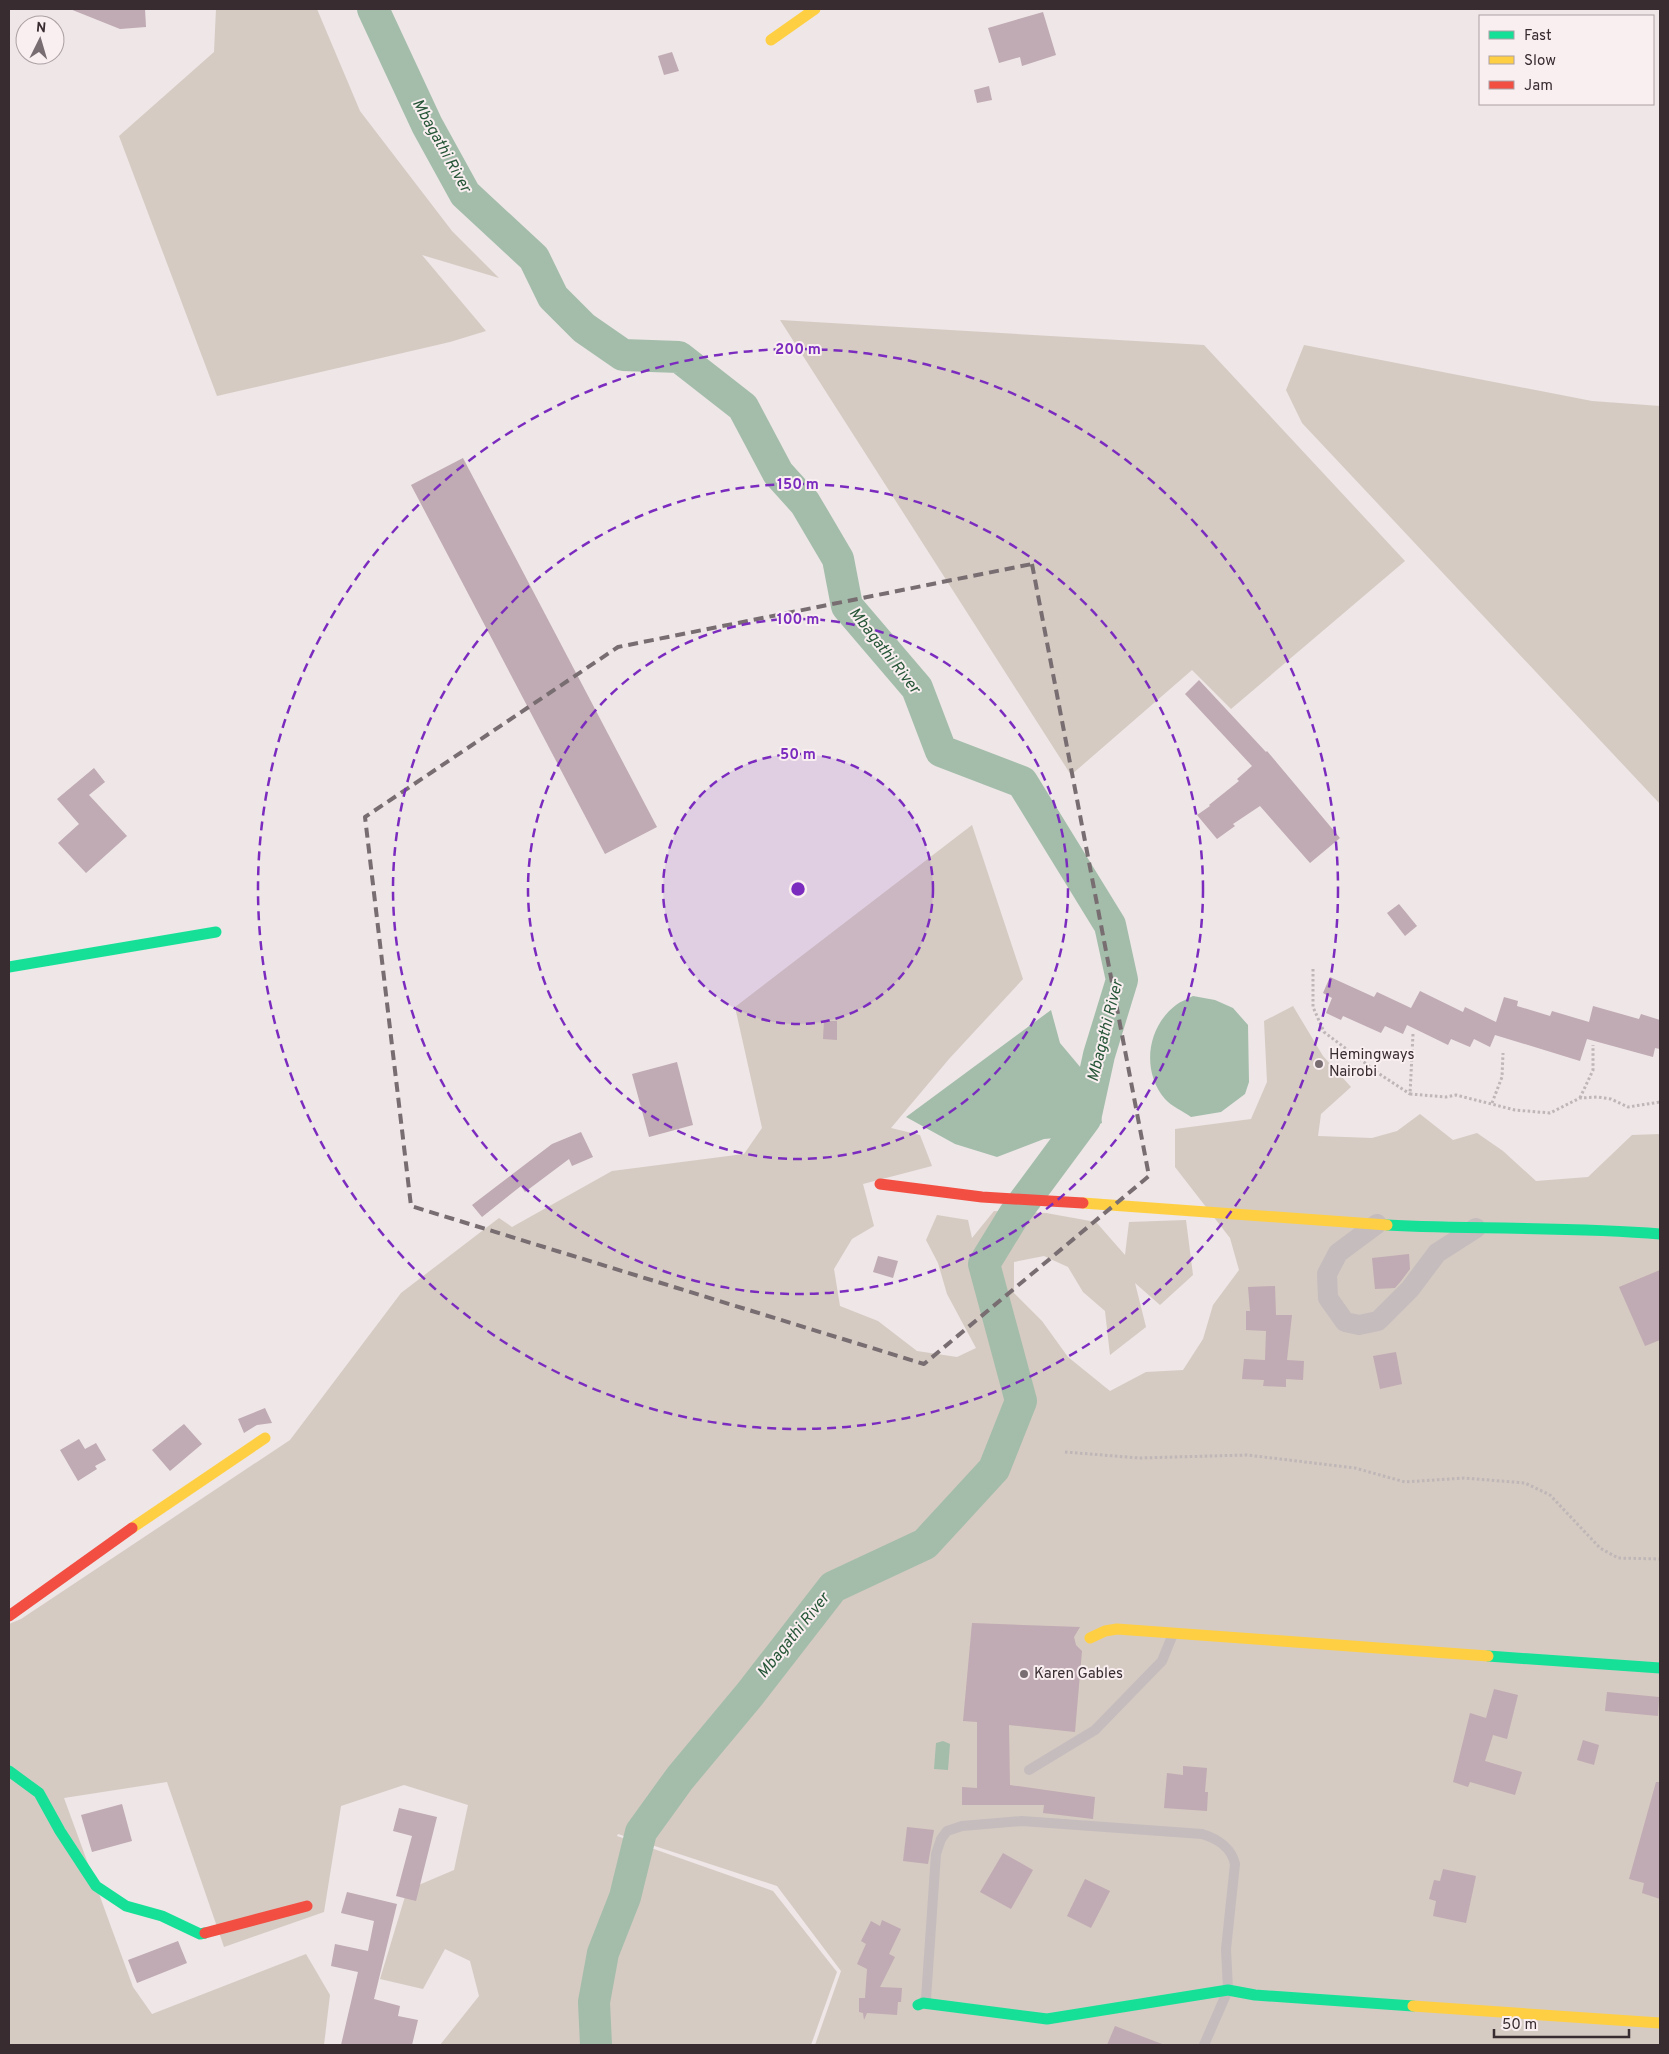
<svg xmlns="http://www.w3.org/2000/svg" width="1669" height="2054" viewBox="0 0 1669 2054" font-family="Overpass,sans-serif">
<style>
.green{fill:#d5cbc2}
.water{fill:#a4bdab}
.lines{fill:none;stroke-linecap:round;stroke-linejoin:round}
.river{stroke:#a4bdab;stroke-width:32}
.building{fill:#c0aab3}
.path{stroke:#beb6b7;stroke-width:3;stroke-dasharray:2.5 2.5;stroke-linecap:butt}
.lane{stroke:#c5bcbe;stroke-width:10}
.street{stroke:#c5bcbe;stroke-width:20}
.fast{stroke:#16e098;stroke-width:11}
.slow{stroke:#ffcf43;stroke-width:11}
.jam{stroke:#f24e42;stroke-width:11}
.marked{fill:none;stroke:#786d71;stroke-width:4;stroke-dasharray:10 6;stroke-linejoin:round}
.ring{fill:none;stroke:#7b2cbf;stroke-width:2.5;stroke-dasharray:9 6}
.poi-dot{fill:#786d71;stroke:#f9eef0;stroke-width:2}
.labels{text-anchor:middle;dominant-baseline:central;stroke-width:4;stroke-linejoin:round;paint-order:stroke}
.poi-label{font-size:15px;fill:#392c31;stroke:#f9eef0;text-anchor:start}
.water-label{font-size:16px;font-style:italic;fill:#265637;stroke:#f9eef0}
.centre{fill:#7b2cbf;stroke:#f9eef0;stroke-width:2.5}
.ring-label{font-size:15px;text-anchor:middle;font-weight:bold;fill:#7b2cbf;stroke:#f9eef0;stroke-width:4;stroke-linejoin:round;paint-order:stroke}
</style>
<rect width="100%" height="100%" fill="#eee6e7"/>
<g class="green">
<polygon points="216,9 317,9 360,111 452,231 499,278 422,255 486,331 450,342 217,396 119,136 214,52"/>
<polygon points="780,320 1204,345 1405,561 1231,709 1192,670 1071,775"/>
<polygon points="1304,345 1592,401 1660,406 1660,804 1302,423 1286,390"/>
<polygon points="972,825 1023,979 949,1059 891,1128 920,1135 932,1166 863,1184 874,1226 852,1239 834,1269 840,1306 878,1321 917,1351 957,1357 976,1348 947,1294 938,1263 926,1240 937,1215 968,1220 972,1238 994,1211 1046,1213 1096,1222 1125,1255 1129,1222 1186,1220 1193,1275 1160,1305 1135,1283 1146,1327 1110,1355 1105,1311 1083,1292 1068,1267 1044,1256 1014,1262 1014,1293 1042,1321 1068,1357 1110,1391 1146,1372 1183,1370 1203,1339 1213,1305 1239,1270 1230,1238 1175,1167 1175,1129 1251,1119 1267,1082 1264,1021 1293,1006 1323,1056 1351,1087 1321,1114 1318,1136 1372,1138 1397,1131 1420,1114 1453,1140 1477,1133 1503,1151 1536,1181 1588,1177 1632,1135 1660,1134 1660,2045 815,2045 841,1971 777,1886 618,1834 617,1836 773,1891 837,1972 811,2045 440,2045 479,1996 470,1961 445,1949 423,1989 380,1979 407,1890 454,1870 468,1805 404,1785 341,1806 324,1912 224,1947 167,1782 64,1798 133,1987 152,2014 306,1954 330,1995 324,2045 9,2045 9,1624 21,1619 290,1440 401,1293 499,1218 512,1227 612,1171 744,1154 762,1128 735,1007"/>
</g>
<g class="water">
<path d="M1193,996l22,4 18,8 15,17 1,57 -4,12 -24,18 -30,5c-8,-6 -20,-11 -26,-18 -24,-28 -18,-72 11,-94 5,-4 12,-6 17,-9z"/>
<polygon points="1051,1010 1060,1043 1097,1087 1102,1123 1069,1137 1044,1139 997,1157 955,1144 906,1117"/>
<polygon points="943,1741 950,1744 948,1770 934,1769 936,1743"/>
</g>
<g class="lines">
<polyline class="river" points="373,9 427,125 465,194 534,258 553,297 584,328 623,355 679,357 743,407 778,473 805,503 838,559 847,606 917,688 941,751 1022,782 1110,925 1122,980 1099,1055 1085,1119 1014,1215 984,1264 1021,1401 994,1469 925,1544 833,1587 750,1694 680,1778 641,1832 625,1897 603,1953 594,2002 596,2045"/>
</g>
<g class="building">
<polygon points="70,9 145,9 146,27 120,29"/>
<polygon points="1043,12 1056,55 1022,66 1020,57 999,63 988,28"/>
<polygon points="672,52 679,71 664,75 658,56"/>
<polygon points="989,86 992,100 977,103 974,90"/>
<polygon points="463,458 657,827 605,854 411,485"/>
<polygon points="1199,680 1266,752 1267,751 1340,838 1310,863 1260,806 1233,824 1235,826 1217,839 1197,815 1210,806 1209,805 1239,781 1237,779 1252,766 1185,694"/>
<polygon points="94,768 105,782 89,795 127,836 86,873 58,843 79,824 57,799"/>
<polygon points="1399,904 1417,926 1405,936 1387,913"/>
<polygon points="1330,977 1374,997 1377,992 1411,1008 1420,991 1463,1012 1465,1007 1496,1022 1504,997 1518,1001 1517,1006 1550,1016 1552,1011 1589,1022 1593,1006 1639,1019 1641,1014 1660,1020 1660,1049 1655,1048 1653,1057 1587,1039 1580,1061 1495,1035 1490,1047 1474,1039 1470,1047 1451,1039 1448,1045 1407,1025 1403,1034 1385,1026 1381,1033 1343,1016 1341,1020 1326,1013 1332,998 1323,993"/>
<polygon points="824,1021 837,1021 837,1040 823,1039"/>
<polygon points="677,1062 693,1125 649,1137 632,1074"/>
<polygon points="581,1132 593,1157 572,1166 569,1159 525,1192 521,1186 482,1217 472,1205 552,1144"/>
<polygon points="1409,1254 1410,1269 1401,1281 1395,1288 1375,1289 1372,1258"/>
<polygon points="878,1256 898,1261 893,1278 873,1272"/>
<polygon points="1660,1270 1660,1340 1645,1346 1619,1287"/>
<polygon points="1275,1286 1276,1315 1292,1315 1287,1360 1304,1361 1303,1380 1286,1379 1286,1387 1263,1386 1264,1380 1242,1379 1244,1359 1265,1360 1266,1331 1246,1330 1246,1311 1250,1311 1248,1287"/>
<polygon points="1396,1352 1402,1384 1380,1389 1373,1356"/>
<polygon points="265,1408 272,1423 257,1425 244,1433 238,1419"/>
<polygon points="184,1424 202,1444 170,1471 152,1450"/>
<polygon points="79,1439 85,1449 96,1443 106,1460 95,1466 97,1469 78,1481 60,1450"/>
<polygon points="972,1623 1080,1627 1074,1637 1076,1645 1082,1651 1075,1732 1009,1725 1010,1785 1095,1797 1093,1819 1043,1813 1044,1805 962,1805 962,1787 977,1788 977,1722 963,1721"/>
<polygon points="1494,1689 1518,1695 1507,1739 1493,1735 1485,1761 1522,1772 1515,1795 1470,1782 1468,1787 1453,1782 1470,1713 1486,1718"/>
<polygon points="1607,1692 1659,1697 1658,1716 1605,1711"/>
<polygon points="1583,1740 1599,1745 1594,1765 1577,1760"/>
<polygon points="1183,1766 1207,1768 1205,1792 1208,1792 1207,1811 1164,1808 1167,1773 1183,1775"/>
<polygon points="1656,1782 1660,1782 1660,1899 1642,1893 1644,1883 1629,1879"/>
<polygon points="122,1804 132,1841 92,1852 81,1815"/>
<polygon points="399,1808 437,1817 416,1901 396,1896 412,1836 393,1831"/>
<polygon points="907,1827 934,1830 928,1864 903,1861"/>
<polygon points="1003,1853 1033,1870 1011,1909 980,1892"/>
<polygon points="1443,1869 1476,1876 1466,1923 1433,1916 1436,1901 1429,1899 1434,1880 1440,1881"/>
<polygon points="1085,1879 1110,1891 1091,1928 1067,1916"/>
<polygon points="347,1892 397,1904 374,1999 400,2006 398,2016 418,2020 412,2045 341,2045 358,1972 331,1966 335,1944 368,1951 374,1921 341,1913"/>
<polygon points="882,1920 901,1929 889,1954 895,1957 880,1987 902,1988 901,2002 898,2002 897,2015 867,2013 864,2020 863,2013 859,2012 859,1998 865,1998 867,1969 857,1964 866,1944 861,1941 871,1921 880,1926"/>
<polygon points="178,1941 187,1963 137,1983 128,1960"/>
<polygon points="1115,2026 1162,2044 1162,2045 1107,2045"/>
</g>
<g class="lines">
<g class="path">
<polyline points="1313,969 1313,1007 1324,1032 1381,1075 1410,1094"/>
<polyline points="1413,1034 1410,1094 1446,1097 1456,1095 1515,1110 1550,1113 1580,1098 1598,1097 1611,1099 1628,1107 1660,1102"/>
<polyline points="1580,1098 1593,1070 1593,1045"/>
<polyline points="1492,1103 1502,1077 1503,1053"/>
<polyline points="1065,1452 1139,1458 1247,1455 1355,1468 1405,1482 1464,1478 1525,1483 1550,1495 1600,1548 1618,1558 1660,1559"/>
</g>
<g class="lane">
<polyline points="1029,1770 1095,1730 1162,1661 1173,1634"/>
<path d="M923,2002l3,-3 10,-145 5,-15 6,-8 15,-5 60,-5 180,13c16,5 29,13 33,30l-9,85 2,41 -24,55"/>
</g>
<polyline class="street" points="1377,1224 1338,1253 1327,1274 1328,1298 1345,1322 1359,1325 1378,1321 1410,1289 1437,1253 1476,1228"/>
<g class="fast">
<polyline points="9,967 216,932"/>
<path d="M1387,1225c91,5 182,1 273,9"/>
<polyline points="1488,1656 1660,1668"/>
<polyline points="9,1771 39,1793 60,1831 96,1886 126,1906 162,1916 200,1934 205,1933"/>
<polyline points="918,2005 923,2003 1047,2019 1228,1990 1255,1995 1413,2006"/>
</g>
<g class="slow">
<polyline points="771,40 815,9"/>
<polyline points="1083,1203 1387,1225"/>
<polyline points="132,1528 265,1438"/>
<polyline points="1090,1638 1105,1631 1117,1629 1488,1656"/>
<polyline points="1413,2006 1660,2023"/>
</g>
<g class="jam">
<polyline points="880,1184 982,1197 1083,1203"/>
<polyline points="9,1616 132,1528"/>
<polyline points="205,1933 307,1906"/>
</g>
</g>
<path class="marked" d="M1032,564l117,612 -225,188 -513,-158 -46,-389 253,-170z"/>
<circle cx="798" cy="889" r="135" fill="#7b2cbf" fill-opacity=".12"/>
<g class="ring">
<circle cx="798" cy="889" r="135"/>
<circle cx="798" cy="889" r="270"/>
<circle cx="798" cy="889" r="405"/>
<circle cx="798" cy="889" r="540"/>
</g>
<g class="poi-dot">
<circle cx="1319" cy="1064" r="5"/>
<circle cx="1024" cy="1674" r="5"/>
</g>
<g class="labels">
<g class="poi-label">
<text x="1329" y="1055">Hemingways<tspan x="1329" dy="17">Nairobi</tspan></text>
<text x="1034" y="1674">Karen Gables</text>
</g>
<g class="water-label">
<text transform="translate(441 146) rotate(61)">Mbagathi River</text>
<text transform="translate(884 651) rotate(52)">Mbagathi River</text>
<text transform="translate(1106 1031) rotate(-76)">Mbagathi River</text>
<text transform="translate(794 1636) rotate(-51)">Mbagathi River</text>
</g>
</g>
<circle cx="798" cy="889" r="8" class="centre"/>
<g class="ring-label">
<text x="798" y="354">200 m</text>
<text x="798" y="489">150 m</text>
<text x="798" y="624">100 m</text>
<text x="798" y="759">50 m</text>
</g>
<rect width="1669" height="2054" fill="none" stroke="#392c31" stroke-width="20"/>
<rect x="1479" y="15" width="175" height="90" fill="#f9eef0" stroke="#aca0a4"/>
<rect x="1489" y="31" width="25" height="8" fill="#16e098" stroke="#aca0a4"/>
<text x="1524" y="40" font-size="15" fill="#392c31">Fast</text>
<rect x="1489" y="56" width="25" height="8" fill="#ffcf43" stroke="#aca0a4"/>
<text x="1524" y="65" font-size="15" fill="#392c31">Slow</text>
<rect x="1489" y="81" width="25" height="8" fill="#f24e42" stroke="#aca0a4"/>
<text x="1524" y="90" font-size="15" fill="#392c31">Jam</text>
<g transform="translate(40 40) rotate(5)"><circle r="24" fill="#f9eef0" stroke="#aca0a4"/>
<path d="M0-4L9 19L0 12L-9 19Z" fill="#786d71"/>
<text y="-8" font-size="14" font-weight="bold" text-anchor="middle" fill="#392c31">N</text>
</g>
<path d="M1494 2029v8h135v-8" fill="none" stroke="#392c31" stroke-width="2.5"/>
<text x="1502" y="2029" font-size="15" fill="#392c31" stroke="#f9eef0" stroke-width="4" paint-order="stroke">50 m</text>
</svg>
